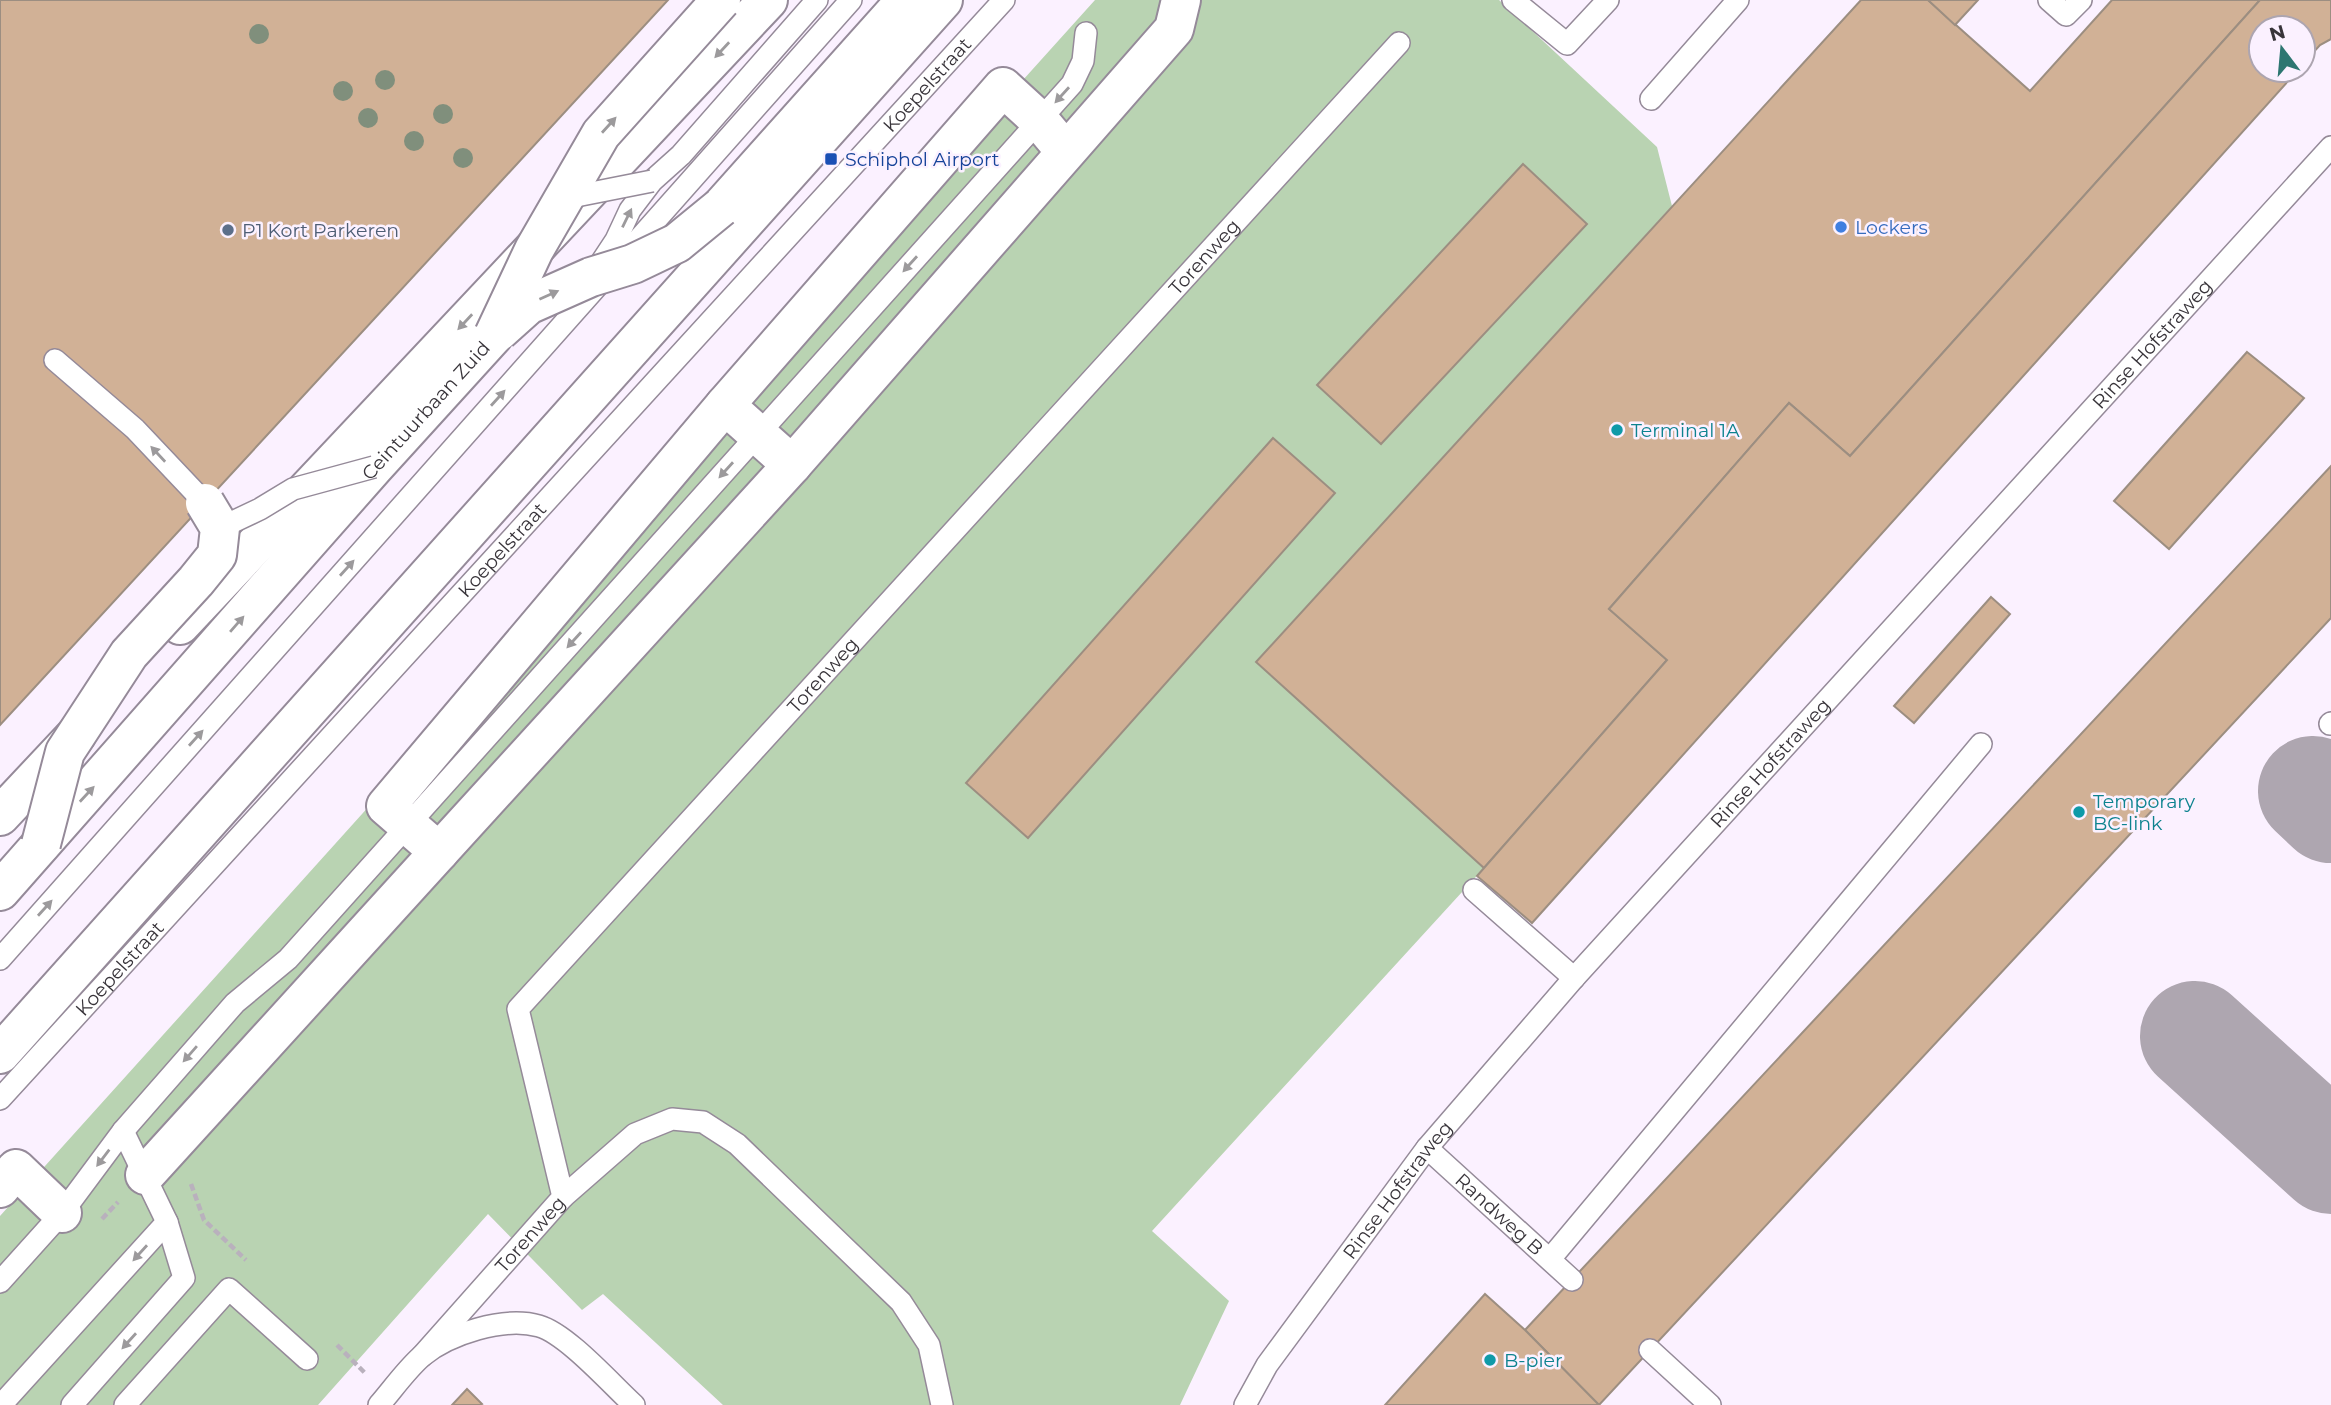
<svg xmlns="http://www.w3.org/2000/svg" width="2331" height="1405" viewBox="0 0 2331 1405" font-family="Montserrat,sans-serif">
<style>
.green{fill:#b9d3b2}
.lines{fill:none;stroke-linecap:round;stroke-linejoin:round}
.taxiway{stroke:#aea6b0;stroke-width:110}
.building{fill:#d1b196;stroke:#9c8e81;stroke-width:2}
.lane-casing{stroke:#958a99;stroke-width:24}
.street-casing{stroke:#958a99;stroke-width:42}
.secondary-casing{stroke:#958a99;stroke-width:42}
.primary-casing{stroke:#958a99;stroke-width:42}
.path{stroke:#b9b1bd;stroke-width:4.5;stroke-dasharray:7 3.5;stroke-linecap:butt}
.lane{stroke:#fff;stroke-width:21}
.street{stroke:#fff;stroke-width:38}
.secondary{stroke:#fff;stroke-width:38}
.primary{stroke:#fff;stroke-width:38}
.lane-bridge-casing{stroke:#958a99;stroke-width:24;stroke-linecap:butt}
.primary-bridge-casing{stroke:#958a99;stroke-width:42;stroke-linecap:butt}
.lane-bridge{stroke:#fff;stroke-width:21}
.primary-bridge{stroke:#fff;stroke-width:38}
.tree{fill:#808f7c}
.oneway{fill:#9c9a9c}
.transit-dot{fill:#1a4fb4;stroke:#fbf1ff;stroke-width:2.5}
.shop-dot{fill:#3f7fe0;stroke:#fbf1ff;stroke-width:2.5}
.service-dot{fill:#5c6f8a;stroke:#fbf1ff;stroke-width:2.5}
.culture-dot{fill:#0f9aa8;stroke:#fbf1ff;stroke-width:2.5}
.labels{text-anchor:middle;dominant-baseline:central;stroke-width:5;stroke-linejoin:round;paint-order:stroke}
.street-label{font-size:19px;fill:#38343a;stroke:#fbf1ff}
.transit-label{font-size:19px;fill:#164399;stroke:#fbf1ff;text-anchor:start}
.shop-label{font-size:19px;fill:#366cbe;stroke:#fbf1ff;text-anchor:start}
.service-label{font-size:19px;fill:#4e5e75;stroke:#fbf1ff;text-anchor:start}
.culture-label{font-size:19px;fill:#0d838f;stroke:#fbf1ff;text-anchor:start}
</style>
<rect width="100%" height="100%" fill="#fbf1ff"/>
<polygon class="green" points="1095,0 1499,0 1657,147 1672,206 1256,662 1484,868 1152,1231 1229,1301 1180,1405 723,1405 603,1294 582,1310 488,1214 318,1405 0,1405 0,1216"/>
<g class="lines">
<g class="taxiway">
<polyline points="2313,791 2331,808"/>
<polyline points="2195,1036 2331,1159"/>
</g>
</g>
<g class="building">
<polygon points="0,0 668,0 0,725"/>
<polygon points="1861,0 1928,0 2030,91 2112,0 2260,0 1850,456 1789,403 1609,609 1667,660 1484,868 1256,662"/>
<polygon points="1928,0 1978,0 1955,25"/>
<polygon points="2260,0 2331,0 2331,39 2320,45 2303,64 2303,28 2261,28 2261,70 2298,70 1532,923 1477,876 1667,660 1609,609 1789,403 1850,456"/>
<polygon points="1523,164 1587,224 1381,444 1317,385"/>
<polygon points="2247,352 2304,398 2169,549 2114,501"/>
<polygon points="1273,438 1335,493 1028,838 966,783"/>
<polygon points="2331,466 2331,618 1599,1405 1525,1330"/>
<polygon points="1991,597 2010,614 1914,723 1894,706"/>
<polygon points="1485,1294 1525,1330 1599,1405 1385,1405"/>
<polygon points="467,1389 482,1404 480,1405 452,1405"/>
</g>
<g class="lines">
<g class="lane-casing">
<g id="lane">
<polyline points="1513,0 1567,44 1608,0"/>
<polyline points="2049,0 2066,15 2081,0"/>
<polyline points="1651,99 1738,0"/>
<polyline points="593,275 616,240 630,210 652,181 681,155 817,0"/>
<polyline points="55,360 135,429 205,503"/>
<polyline points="2330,724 2331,723"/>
<polyline points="1474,890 1574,978"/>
<polyline points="0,959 851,0"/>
<path id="s1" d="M0,1099l1004,-1099"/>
<path id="s2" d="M1427,1148l145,132"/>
<polyline points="563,1197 635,1134 672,1119 703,1122 737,1144 901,1302 929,1345 942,1405"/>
<polyline points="1550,1259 1981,744"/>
<polyline points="0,1282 62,1213 123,1131 235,1003 288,959 1072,84 1083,61 1086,33"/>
<polyline points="1650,1350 1710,1405"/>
<path id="s3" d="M422,1356l141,-159 -45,-188 881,-966"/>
<polyline points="1,1405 167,1222 123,1131"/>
<polyline points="72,1405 184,1278 167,1222"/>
<polyline points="125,1405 229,1289 307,1359"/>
<path d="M379,1405c14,-16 27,-35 43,-49 27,-22 82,-40 117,-30 28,8 72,58 95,79"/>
<path id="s4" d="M1245,1405l22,-40 160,-217 147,-170 757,-831"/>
</g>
</g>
<g class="street-casing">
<g id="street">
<polyline points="1065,151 1039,120 1003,87 725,405 792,465 1174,29 1181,0"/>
<polyline points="725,405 386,806 439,852 792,465"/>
<polyline points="145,1175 439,852"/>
<polyline points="0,1188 16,1169 62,1213"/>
</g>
</g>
<g class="secondary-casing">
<g id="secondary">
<polyline points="180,625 768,0"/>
<polyline points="0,816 76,735"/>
</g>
</g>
<g class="primary-casing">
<g id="primary">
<polyline points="721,207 906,0"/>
<path id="s5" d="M0,891l374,-424 120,-132"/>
<polyline points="0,1054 943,0"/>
</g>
</g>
<g class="path">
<polyline points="191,1184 204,1220 246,1260"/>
<polyline points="102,1219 118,1202"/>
<polyline points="337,1345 365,1373"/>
</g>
<use href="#lane" class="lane"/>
<use href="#street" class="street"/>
<use href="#secondary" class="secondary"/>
<use href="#primary" class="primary"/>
<g class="lane-bridge-casing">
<g id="lane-bridge">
<polyline points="566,198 652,181"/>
<polyline points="220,528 260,509 293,489 374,467"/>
</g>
</g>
<g class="primary-bridge-casing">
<g id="primary-bridge">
<polyline points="499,331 528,305 591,277 633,264 677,243 721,207"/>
<polyline points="494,335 534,250 601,134 721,0"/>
<polyline points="41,844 65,752 129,654 196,581 217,555 220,528 205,503"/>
</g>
</g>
<use href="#lane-bridge" class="lane-bridge"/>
<use href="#primary-bridge" class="primary-bridge"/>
</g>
<g class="tree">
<circle cx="259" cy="34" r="10"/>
<circle cx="385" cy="80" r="10"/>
<circle cx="343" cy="91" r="10"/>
<circle cx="443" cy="114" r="10"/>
<circle cx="368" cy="118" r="10"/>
<circle cx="414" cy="141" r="10"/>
<circle cx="463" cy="158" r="10"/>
</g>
<defs><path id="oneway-solid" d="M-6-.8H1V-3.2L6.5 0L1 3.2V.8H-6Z" transform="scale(1.75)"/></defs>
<g class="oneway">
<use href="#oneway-solid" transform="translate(722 50) rotate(133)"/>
<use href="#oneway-solid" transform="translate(1062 95) rotate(132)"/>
<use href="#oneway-solid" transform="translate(609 125) rotate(-48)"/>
<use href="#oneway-solid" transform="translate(627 218) rotate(-64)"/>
<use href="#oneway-solid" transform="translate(910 264) rotate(132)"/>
<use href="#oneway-solid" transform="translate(549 295) rotate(-24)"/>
<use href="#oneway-solid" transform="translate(465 322) rotate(133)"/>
<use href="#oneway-solid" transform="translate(498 398) rotate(-48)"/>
<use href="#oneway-solid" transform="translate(158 454) rotate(-133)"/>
<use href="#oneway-solid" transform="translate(726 470) rotate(132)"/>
<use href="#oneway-solid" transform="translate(347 568) rotate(-48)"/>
<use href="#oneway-solid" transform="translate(237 624) rotate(-49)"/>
<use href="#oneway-solid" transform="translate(574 640) rotate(132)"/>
<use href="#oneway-solid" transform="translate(196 738) rotate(-48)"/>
<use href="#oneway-solid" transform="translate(87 794) rotate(-47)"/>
<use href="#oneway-solid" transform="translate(45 908) rotate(-48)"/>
<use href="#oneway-solid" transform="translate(190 1054) rotate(131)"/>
<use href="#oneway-solid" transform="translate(103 1158) rotate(127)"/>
<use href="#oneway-solid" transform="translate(140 1253) rotate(132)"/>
<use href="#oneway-solid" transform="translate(129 1341) rotate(132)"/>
</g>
<rect class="transit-dot" x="824" y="152" width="14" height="14" rx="3.5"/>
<circle class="shop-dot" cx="1841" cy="227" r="7"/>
<circle class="service-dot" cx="228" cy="230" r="7"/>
<g class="culture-dot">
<circle cx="1617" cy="430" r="7"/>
<circle cx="2079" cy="812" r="7"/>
<circle cx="1490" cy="1360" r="7"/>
</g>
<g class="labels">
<g class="street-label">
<text stroke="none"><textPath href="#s1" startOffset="1374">Koepelstraat</textPath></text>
<text stroke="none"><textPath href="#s3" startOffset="1424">Torenweg</textPath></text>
<text stroke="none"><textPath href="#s4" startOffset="1398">Rinse Hofstraweg</textPath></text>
<text stroke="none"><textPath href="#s5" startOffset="642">Ceintuurbaan Zuid</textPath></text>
<text stroke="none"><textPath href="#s1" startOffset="744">Koepelstraat</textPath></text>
<text stroke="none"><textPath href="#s3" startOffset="858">Torenweg</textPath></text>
<text stroke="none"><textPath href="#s4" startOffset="831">Rinse Hofstraweg</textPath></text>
<text stroke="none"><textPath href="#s1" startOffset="177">Koepelstraat</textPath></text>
<text stroke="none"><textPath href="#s4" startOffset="264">Rinse Hofstraweg</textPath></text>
<text stroke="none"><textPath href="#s2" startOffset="98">Randweg B</textPath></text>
<text stroke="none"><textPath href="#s3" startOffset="163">Torenweg</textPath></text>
</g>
<g class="transit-label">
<text x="845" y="159">Schiphol Airport</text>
</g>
<g class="shop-label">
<text x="1855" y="227">Lockers</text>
</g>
<g class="service-label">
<text x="242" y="230">P1 Kort Parkeren</text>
</g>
<g class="culture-label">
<text x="1631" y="430">Terminal 1A</text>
<text x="2093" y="801">Temporary<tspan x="2093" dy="22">BC-link</tspan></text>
<text x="1504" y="1360">B-pier</text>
</g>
</g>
<g transform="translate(2282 49) rotate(344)"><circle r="33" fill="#fbf1ff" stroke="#ada5b0" stroke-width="2"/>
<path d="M0-5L12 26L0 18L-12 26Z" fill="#2d7671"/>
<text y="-10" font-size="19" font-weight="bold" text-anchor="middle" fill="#38343a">N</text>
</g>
</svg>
